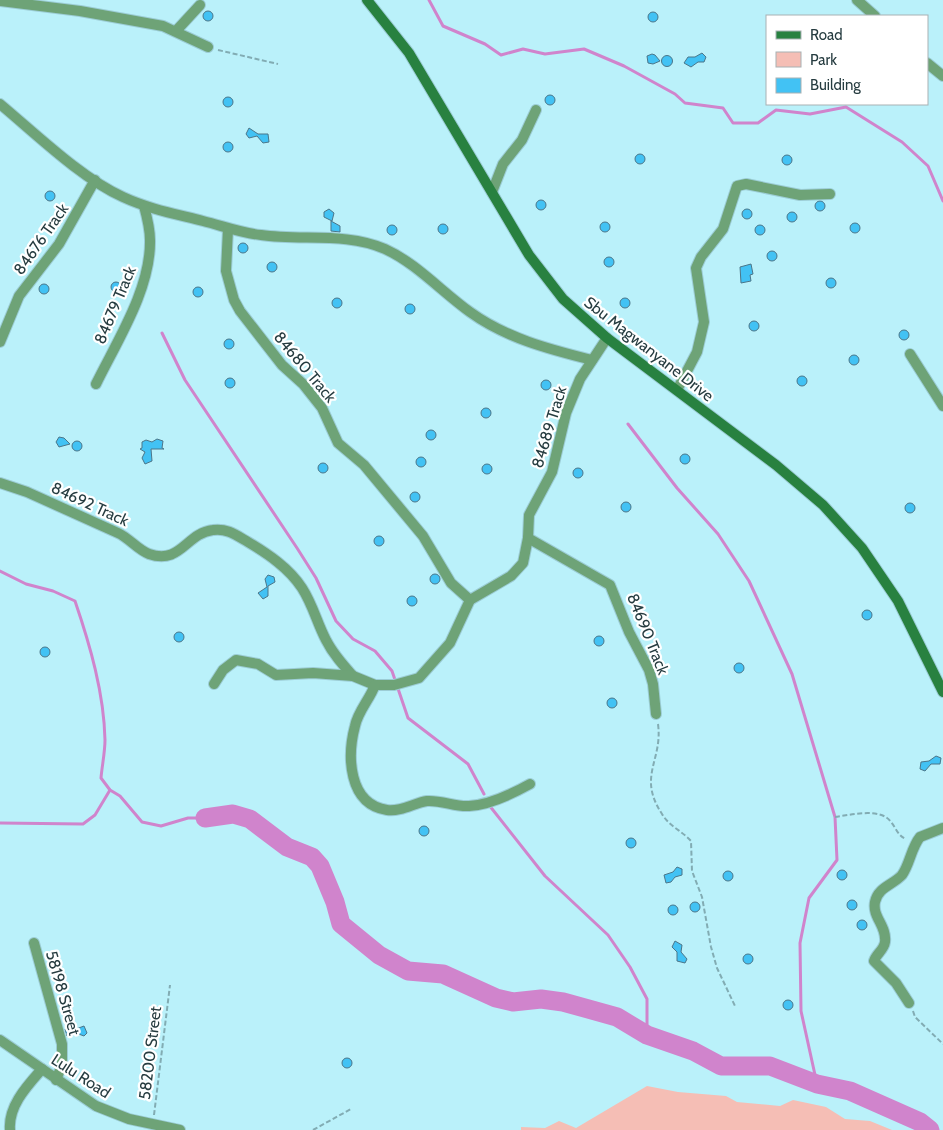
<svg xmlns="http://www.w3.org/2000/svg" width="943" height="1130" viewBox="0 0 943 1130" font-family="Cabin,sans-serif">
<style>
.green{fill:#f5beb5}
.lines{fill:none;stroke-linecap:round;stroke-linejoin:round}
.stream{stroke:#d084cc;stroke-width:3}
.river{stroke:#d084cc;stroke-width:19}
.building{fill:#42c2f4;stroke:#4b7689}
.street-casing{stroke:#9ccdd5;stroke-width:12}
.secondary-casing{stroke:#9ccdd5;stroke-width:12}
.path{stroke:#82acb3;stroke-width:2;stroke-dasharray:5 2.5;stroke-linecap:butt}
.street{stroke:#6ea377;stroke-width:10}
.secondary{stroke:#288140;stroke-width:10}
.labels{text-anchor:middle;dominant-baseline:central;stroke-width:4.5;stroke-linejoin:round;paint-order:stroke}
.street-label{font-size:16px;fill:#263c40;stroke:#fff}
</style>
<rect width="100%" height="100%" fill="#baf1fa"/>
<polygon class="green" points="647,1086 678,1092 726,1096 737,1102 780,1106 793,1100 826,1107 845,1119 870,1121 892,1130 521,1130 521,1127 545,1128 559,1121 576,1128"/>
<g class="lines">
<g class="stream">
<polyline points="429,0 443,26 485,44 501,55 523,49 545,54 584,49 624,66 675,94 685,103 723,108 733,123 758,123 776,110 810,114 846,107 902,142 928,166 943,201"/>
<polyline points="162,333 185,380 297,548 316,578 336,621 353,639 375,651 392,671 408,718 468,764 484,794"/>
<polyline points="628,424 677,488 718,534 749,581 792,674 835,817 837,860 809,898 800,943 801,1011 817,1084"/>
<path d="M0,571l26,13 27,7 22,10c15,44 29,92 30,139 0,12 -3,26 -4,38l9,12 10,6 22,26 19,4 27,-8h17"/>
<polyline points="489,805 545,876 608,935 630,967 647,999 647,1035"/>
<polyline points="0,823 83,824 95,815 110,790"/>
</g>
<polyline class="river" points="205,818 233,814 250,819 287,847 312,857 320,866 335,902 341,924 379,955 408,971 443,974 496,998 513,1002 541,999 563,1002 617,1017 647,1035 693,1051 721,1066 770,1066 817,1084 850,1091 920,1122 930,1130"/>
</g>
<g class="building">
<circle cx="208" cy="16" r="5"/>
<circle cx="653" cy="17" r="5"/>
<polygon points="702,53 706,57 704,62 698,62 691,67 684,63 688,57 695,57"/>
<polygon points="652,54 655,55 660,61 653,64 648,63 647,56"/>
<circle cx="667" cy="61" r="5.5"/>
<circle cx="550" cy="100" r="5"/>
<circle cx="228" cy="102" r="5"/>
<polygon points="249,128 258,134 268,134 269,142 263,143 257,136 249,138 246,134"/>
<circle cx="228" cy="147" r="5"/>
<circle cx="640" cy="159" r="5"/>
<circle cx="787" cy="160" r="5"/>
<circle cx="50" cy="196" r="5"/>
<circle cx="541" cy="205" r="5"/>
<circle cx="820" cy="206" r="5"/>
<circle cx="747" cy="214" r="5"/>
<polygon points="329,209 334,213 332,221 324,217 324,212"/>
<circle cx="792" cy="217" r="5"/>
<polygon points="331,221 340,226 340,232 331,231"/>
<circle cx="605" cy="227" r="5"/>
<circle cx="855" cy="228" r="5"/>
<circle cx="443" cy="229" r="5"/>
<circle cx="760" cy="230" r="5"/>
<circle cx="392" cy="230" r="5"/>
<circle cx="243" cy="248" r="5"/>
<circle cx="772" cy="256" r="5"/>
<circle cx="609" cy="262" r="5"/>
<circle cx="272" cy="267" r="5"/>
<polygon points="751,264 753,274 750,275 751,281 741,283 740,267"/>
<circle cx="831" cy="283" r="5"/>
<circle cx="116" cy="287" r="5"/>
<circle cx="44" cy="289" r="5"/>
<circle cx="198" cy="292" r="5"/>
<circle cx="337" cy="303" r="5"/>
<circle cx="625" cy="303" r="5"/>
<circle cx="410" cy="309" r="5"/>
<circle cx="754" cy="326" r="5"/>
<circle cx="904" cy="335" r="5"/>
<circle cx="229" cy="344" r="5"/>
<circle cx="854" cy="360" r="5"/>
<circle cx="802" cy="381" r="5"/>
<circle cx="230" cy="383" r="5"/>
<circle cx="546" cy="385" r="5"/>
<circle cx="486" cy="413" r="5"/>
<circle cx="431" cy="435" r="5"/>
<polygon points="59,437 64,438 70,444 59,447 56,442"/>
<polygon points="157,439 163,441 162,448 164,449 151,449 152,461 145,464 142,458 145,452 140,449 142,448 142,442 146,440 152,442"/>
<circle cx="77" cy="446" r="5"/>
<circle cx="685" cy="459" r="5"/>
<circle cx="421" cy="462" r="5"/>
<circle cx="323" cy="468" r="5"/>
<circle cx="487" cy="469" r="5"/>
<circle cx="578" cy="473" r="5"/>
<circle cx="415" cy="497" r="5"/>
<circle cx="626" cy="507" r="5"/>
<circle cx="910" cy="508" r="5"/>
<circle cx="379" cy="541" r="5"/>
<circle cx="435" cy="579" r="5"/>
<polygon points="268,575 274,577 275,582 268,586 268,596 263,599 258,593 267,587 265,579"/>
<circle cx="412" cy="601" r="5"/>
<circle cx="867" cy="615" r="5"/>
<circle cx="179" cy="637" r="5"/>
<circle cx="599" cy="641" r="5"/>
<circle cx="45" cy="652" r="5"/>
<circle cx="739" cy="668" r="5"/>
<circle cx="612" cy="703" r="5"/>
<polygon points="936,756 941,758 940,764 931,764 925,771 920,769 921,762 929,761"/>
<circle cx="424" cy="831" r="5"/>
<circle cx="631" cy="843" r="5"/>
<polygon points="677,867 682,869 682,875 675,877 671,882 666,883 664,875 673,872"/>
<circle cx="842" cy="875" r="5"/>
<circle cx="728" cy="876" r="5"/>
<circle cx="852" cy="905" r="5"/>
<circle cx="695" cy="907" r="5"/>
<circle cx="673" cy="910" r="5"/>
<circle cx="862" cy="925" r="5"/>
<polygon points="675,941 682,945 681,952 687,959 685,963 677,961 677,952 672,947"/>
<circle cx="748" cy="959" r="5"/>
<circle cx="788" cy="1005" r="5"/>
<polygon points="68,1026 76,1029 84,1026 87,1033 84,1036 76,1033 67,1036 65,1029"/>
<circle cx="347" cy="1063" r="5"/>
</g>
<g class="lines">
<g class="street-casing">
<g id="street">
<polyline points="857,0 875,16"/>
<polyline points="0,1 80,11 163,26 208,47"/>
<polyline points="176,31 200,5"/>
<polyline points="927,63 943,76"/>
<path d="M0,104c36,30 81,74 123,93 26,12 53,17 80,24 20,5 38,12 58,14 41,6 85,-3 124,14 31,14 57,43 85,63 36,26 78,37 122,48"/>
<polyline points="492,192 503,164 522,140 536,110"/>
<polyline points="228,229 226,271 234,300 240,311 282,365 303,384 322,408 338,443 364,465 423,536 451,583 470,600"/>
<polyline points="0,342 19,296 59,244 95,180"/>
<polyline points="910,354 943,406"/>
<path d="M96,384c21,-43 55,-95 54,-144 0,-11 -3,-23 -6,-34"/>
<polyline points="677,390 697,352 704,322 696,268 701,257 723,229 737,186 746,184 800,195 830,194"/>
<path d="M0,483l27,9 91,41c11,5 20,17 31,21 32,11 37,-21 64,-24 14,-2 23,5 35,12 20,12 41,26 54,46 11,17 15,35 24,52 7,14 17,25 27,36"/>
<polyline points="528,538 610,585 629,632 649,670 653,684 656,714"/>
<polyline points="214,684 223,670 236,660 258,664 276,675 313,673 353,676 375,685 394,685 419,678 450,643 470,600 511,576 523,563 528,538 529,515 552,472 566,413 580,379 607,338"/>
<path d="M375,685c-5,14 -17,26 -20,41 -8,30 -7,78 32,84 14,2 27,-7 40,-9 15,-1 28,6 42,5 20,-1 43,-12 61,-22"/>
<polyline points="34,943 62,1044 62,1065 56,1080"/>
<path d="M909,1003l-13,-20 -22,-22c2,-7 10,-11 11,-19 2,-16 -13,-25 -10,-40 3,-15 18,-17 27,-27 8,-11 9,-27 18,-38l23,-9"/>
<polyline points="0,1040 96,1106 129,1119 180,1130"/>
<path d="M10,1130c-2,-24 17,-44 32,-61"/>
</g>
</g>
<g class="secondary-casing">
<polyline id="secondary" points="367,0 409,53 529,255 563,299 607,338 776,465 823,505 862,548 898,601 943,692"/>
</g>
<g class="path">
<polyline points="218,50 278,64"/>
<path d="M658,724c5,37 -21,52 4,90 7,12 20,17 29,27l1,30 10,26 9,50 6,21 18,38"/>
<path d="M835,817c15,-2 46,-10 56,5 5,6 7,14 15,17"/>
<polyline points="913,1011 915,1017 943,1044"/>
<polyline points="154,1115 170,985"/>
<polyline points="313,1130 351,1109"/>
</g>
<use href="#street" class="street"/>
<use href="#secondary" class="secondary"/>
</g>
<g class="labels">
<g class="street-label">
<text transform="translate(41 239) rotate(-55)">84676 Track</text>
<text transform="translate(115 305) rotate(-67)">84679 Track</text>
<text transform="translate(649 349) rotate(38)">Sbu Magwanyane Drive</text>
<text transform="translate(305 367) rotate(50)">84680 Track</text>
<text transform="translate(549 427) rotate(-73)">84689 Track</text>
<text transform="translate(90 504) rotate(25)">84692 Track</text>
<text transform="translate(648 634) rotate(68)">84690 Track</text>
<text transform="translate(63 993) rotate(74)">58198 Street</text>
<text transform="translate(150 1053) rotate(-83)">58200 Street</text>
<text transform="translate(81 1076) rotate(33)">Lulu Road</text>
</g>
</g>
<rect x="766" y="15" width="162" height="90" fill="#ffffff" stroke="#a8b1b3"/>
<rect x="776" y="31" width="25" height="8" fill="#288140" stroke="#a8b1b3"/>
<text x="810" y="40" font-size="15" fill="#263c40">Road</text>
<rect x="776" y="52" width="25" height="15" fill="#f5beb5" stroke="#a8b1b3"/>
<text x="810" y="65" font-size="15" fill="#263c40">Park</text>
<rect x="776" y="78" width="25" height="15" fill="#42c2f4" stroke="#a8b1b3"/>
<text x="810" y="90" font-size="15" fill="#263c40">Building</text>
</svg>
